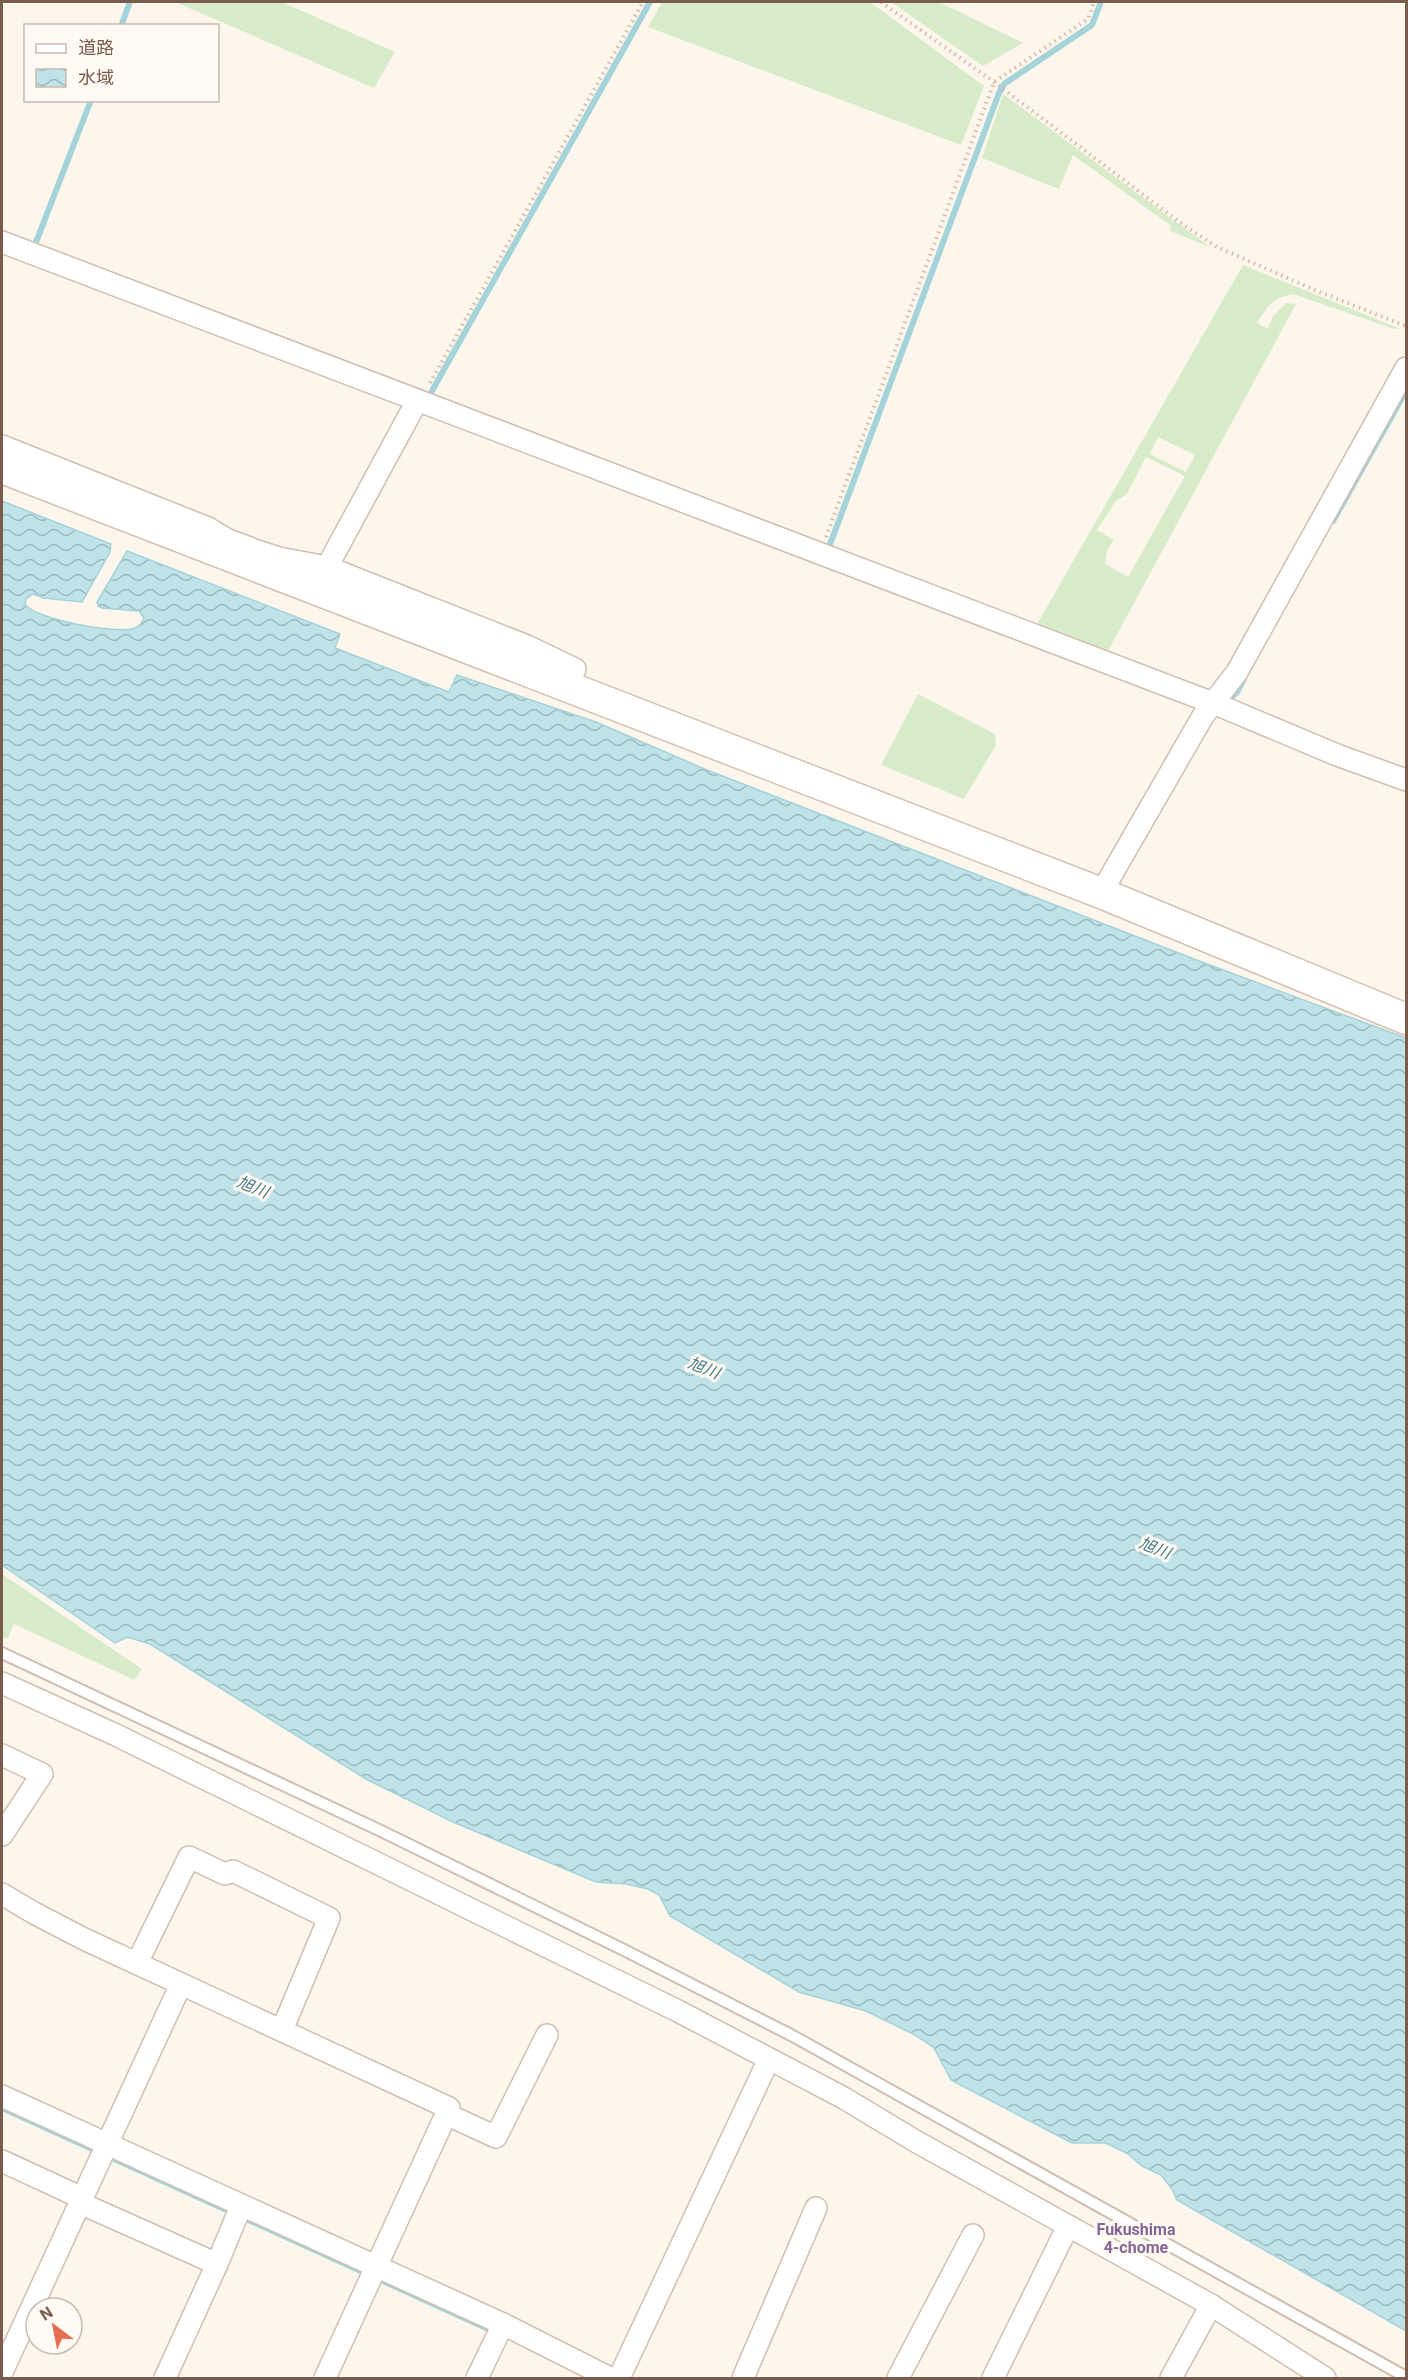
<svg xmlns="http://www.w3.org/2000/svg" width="1408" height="2380" viewBox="0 0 1408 2380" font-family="Roboto,'Noto Sans JP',sans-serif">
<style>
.grass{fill:#d8ecc9;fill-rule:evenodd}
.water{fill:url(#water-waves);stroke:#a5d3da;stroke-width:1.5}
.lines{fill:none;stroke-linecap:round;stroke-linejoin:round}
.stream{stroke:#a5d3da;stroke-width:6}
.lane-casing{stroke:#d1beb0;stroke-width:14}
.street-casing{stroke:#d1beb0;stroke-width:24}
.secondary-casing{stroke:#d6c0b0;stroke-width:33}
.path{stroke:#d9b8a5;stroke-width:4;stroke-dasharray:1.5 4.5;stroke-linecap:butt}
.lane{stroke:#fff;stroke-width:10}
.street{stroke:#fff;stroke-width:21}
.secondary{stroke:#fff;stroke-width:30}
.labels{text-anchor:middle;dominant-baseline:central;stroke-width:6;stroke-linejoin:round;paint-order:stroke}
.water-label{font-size:16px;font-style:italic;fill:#437c86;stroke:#fffaf3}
.neighbourhood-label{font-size:16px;font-weight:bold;fill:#846695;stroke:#fffaf3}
</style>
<defs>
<pattern id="water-waves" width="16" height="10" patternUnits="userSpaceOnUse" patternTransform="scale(1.5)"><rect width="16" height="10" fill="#bfe3e8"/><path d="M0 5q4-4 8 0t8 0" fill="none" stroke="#a0bbbe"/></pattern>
</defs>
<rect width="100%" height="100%" fill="#fdf6ec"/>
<g class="grass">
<polygon points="175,2 282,2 395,52 374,88"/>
<polygon points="662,2 870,2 984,86 961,145 648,27"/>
<polygon points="891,2 939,2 1023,43 983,66"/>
<polygon points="1003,94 1210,247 1170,231 1171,226 1073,155 1059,189 982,158"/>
<path d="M1243,265l158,64 -10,-1 -98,-34c-21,5 -24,10 -36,29l11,6 5,-13 13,-13 10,1 -189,349 -71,-27zM1158,437l37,18 -9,17 -36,-18zM1146,457l39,19 -57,101 -23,-13 2,-14 7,-10 -17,-10 19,-29 11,-7z"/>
<polygon points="918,694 995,734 996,745 964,799 881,765"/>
<polygon points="2,1574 142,1669 134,1680 14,1624 7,1639 2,1637"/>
</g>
<path class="water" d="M2,501l109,43 -1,8 -28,50 -39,-4 -10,-4 -7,5 -1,5c8,15 94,31 110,24 5,-2 7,-5 9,-10l-5,-7 -37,-3 -4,-2 -1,-4 30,-51 213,83 -5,14 114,44 8,-17 139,47 111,48 500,194 199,74v1293l-229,-131 -5,-11 -11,-14 -19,-9 -14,-12 -22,-11h-34l-121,-63 -17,-32 -19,-13 -49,-24 -67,-19 -129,-76 -11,-21 -11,-6 -22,-5 -30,-2 -143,-60 -87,-43 -216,-135 -23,-7 -12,6 -113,-78z"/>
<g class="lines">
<g class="stream">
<polyline points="121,26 130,2"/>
<polyline points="33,250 91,100"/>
<polyline points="428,398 650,2"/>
<polyline points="1333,521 1406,391"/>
<polyline points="829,547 999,93 1004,84 1092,25 1101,2"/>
<polyline points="1225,704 1237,692 1244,679"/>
<polyline points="2,2108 495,2332"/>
</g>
<g class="lane-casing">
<polyline id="lane" points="2,1653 379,1830 624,1950 791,2035 1406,2377"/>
</g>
<g class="street-casing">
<g id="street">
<polyline points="2,242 1218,705 1337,755 1406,780"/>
<polyline points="2,446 208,528 226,539 250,548"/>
<polyline points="246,561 251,549 279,558 327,567 527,646 575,669 568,686"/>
<polyline points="327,567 417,401"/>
<polyline points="1101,893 1203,716 1237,672 1406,368"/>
<polyline points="2,1683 116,1735 678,2011 842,2097 917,2142 1211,2305 1325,2378"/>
<polyline points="2,1755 42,1774 2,1835"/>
<polyline points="2,1894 34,1913 84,1939 449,2108 325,2378"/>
<polyline points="137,1963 189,1857 225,1874 233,1871 329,1918 282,2030"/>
<polyline points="2,2096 503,2324 610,2378"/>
<polyline points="446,2114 496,2137 547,2035"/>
<polyline points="2,2161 82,2198"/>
<polyline points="80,2203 217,2264"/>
<polyline points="2,2372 181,1984"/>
<polyline points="165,2378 217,2264 241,2206"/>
<polyline points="477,2378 503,2324"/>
<polyline points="619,2378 769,2059"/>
<polyline points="743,2378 816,2208"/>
<polyline points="898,2378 973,2235"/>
<polyline points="993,2378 1068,2226"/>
<polyline points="1171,2378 1211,2305"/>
</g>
</g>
<g class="secondary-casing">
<polyline id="secondary" points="2,468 1101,893 1406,1019"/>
</g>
<g class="path">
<polyline points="881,2 994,82 1182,224 1217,247 1317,291 1406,326"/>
<polyline points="430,383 643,2"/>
<polyline points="826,537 994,82 1088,19 1094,2"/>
</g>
<use href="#lane" class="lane"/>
<use href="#street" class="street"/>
<use href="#secondary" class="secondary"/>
</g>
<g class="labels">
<g class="water-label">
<text transform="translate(253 1187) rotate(22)">旭川</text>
<text transform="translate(704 1368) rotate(22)">旭川</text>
<text transform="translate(1155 1548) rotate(22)">旭川</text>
</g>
<g class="neighbourhood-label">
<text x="1136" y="2229">Fukushima<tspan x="1136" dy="18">4-chome</tspan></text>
</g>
</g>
<rect width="1408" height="2380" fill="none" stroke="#7a5c4d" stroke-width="6"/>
<rect x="24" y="24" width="195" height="78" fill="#fffaf3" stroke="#cabbb1" stroke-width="1.5"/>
<rect x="36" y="44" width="30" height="9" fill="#ffffff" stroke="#cabbb1" stroke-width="1.5"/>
<text x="78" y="54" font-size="18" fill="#7a5c4d">道路</text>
<rect x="36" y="69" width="30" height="18" fill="url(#water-waves)" stroke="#cabbb1" stroke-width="1.5"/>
<text x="78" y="84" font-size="18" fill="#7a5c4d">水域</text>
<g transform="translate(54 2326) rotate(328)"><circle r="28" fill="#fffaf3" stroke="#cabbb1" stroke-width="1.5"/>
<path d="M0-4.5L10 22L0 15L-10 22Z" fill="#e76f51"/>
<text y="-9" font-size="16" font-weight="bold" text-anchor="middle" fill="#7a5c4d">N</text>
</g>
</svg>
